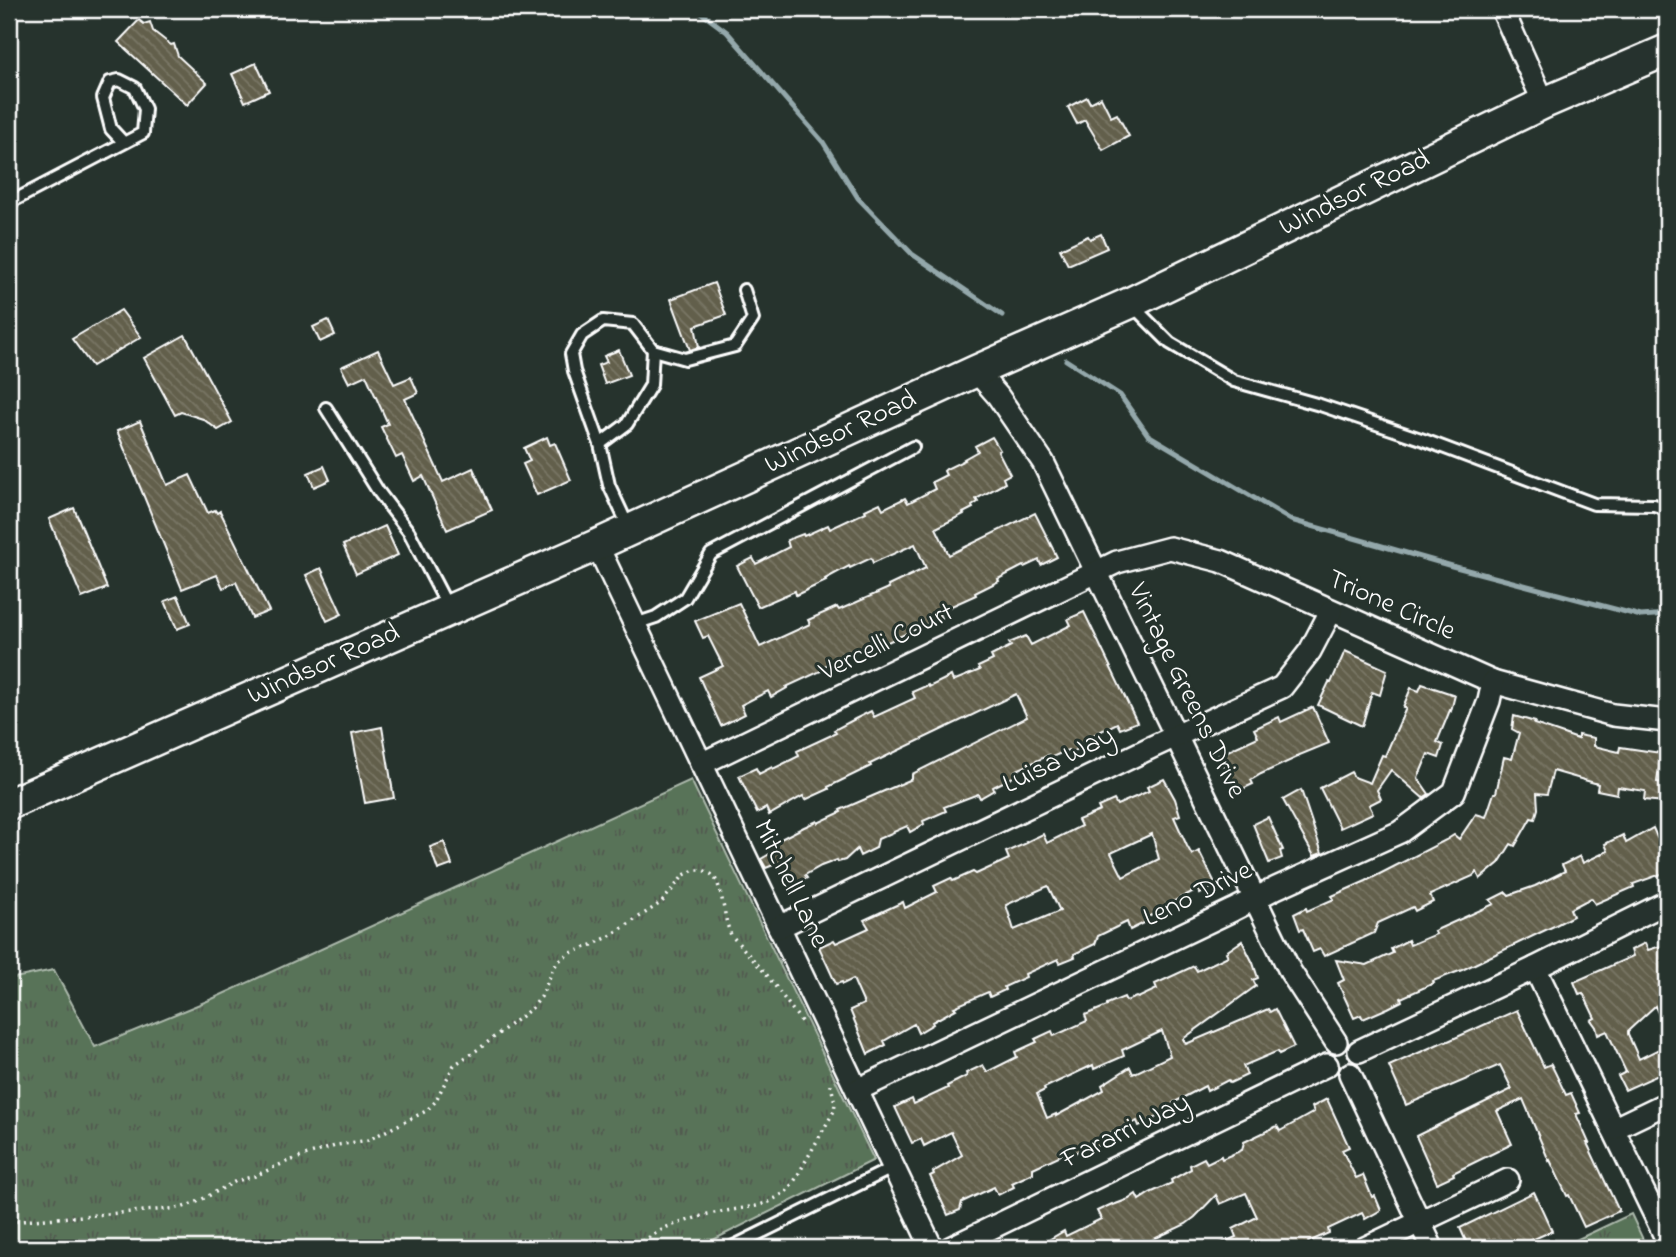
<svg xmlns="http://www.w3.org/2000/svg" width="1676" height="1257" viewBox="0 0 1676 1257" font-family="'Indie Flower',sans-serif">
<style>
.grass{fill:url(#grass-tufts);stroke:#acb9ac;stroke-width:2}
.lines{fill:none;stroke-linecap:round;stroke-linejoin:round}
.stream{stroke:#94a8ab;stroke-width:5}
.building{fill:url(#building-back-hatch);stroke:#fff;stroke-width:2;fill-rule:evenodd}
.lane-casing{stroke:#fff;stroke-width:16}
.street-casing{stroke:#fff;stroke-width:26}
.secondary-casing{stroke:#fff;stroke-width:35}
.path{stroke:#fff;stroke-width:3.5;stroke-dasharray:2 5;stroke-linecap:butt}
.lane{stroke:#26332d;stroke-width:10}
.street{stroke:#26332d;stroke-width:21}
.secondary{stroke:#26332d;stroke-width:30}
.labels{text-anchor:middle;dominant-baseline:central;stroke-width:6;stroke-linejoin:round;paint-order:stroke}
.street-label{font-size:28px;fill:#fff;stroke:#26332d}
</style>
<defs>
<pattern id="grass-tufts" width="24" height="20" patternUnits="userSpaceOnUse" patternTransform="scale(1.75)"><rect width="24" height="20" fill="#597358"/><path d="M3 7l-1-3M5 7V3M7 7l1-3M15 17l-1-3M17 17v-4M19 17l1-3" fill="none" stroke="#515a50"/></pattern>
<pattern id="building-back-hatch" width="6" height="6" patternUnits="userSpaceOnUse" patternTransform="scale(1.75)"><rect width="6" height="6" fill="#625f4b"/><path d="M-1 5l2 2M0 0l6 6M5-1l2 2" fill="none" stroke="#7a7766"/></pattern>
</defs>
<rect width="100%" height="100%" fill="#26332d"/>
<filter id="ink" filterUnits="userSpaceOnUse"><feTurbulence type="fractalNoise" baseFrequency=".0143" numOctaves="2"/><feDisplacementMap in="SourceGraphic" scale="14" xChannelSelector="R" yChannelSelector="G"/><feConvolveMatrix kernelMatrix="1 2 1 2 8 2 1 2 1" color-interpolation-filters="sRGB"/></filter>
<g filter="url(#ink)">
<g class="grass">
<polygon points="691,780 874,1160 697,1248 9,1248 9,979 54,970 95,1047 212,999"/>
<polygon points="1631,1214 1647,1248 1559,1248"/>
</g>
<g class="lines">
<g class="stream">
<polyline points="696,9 727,32 823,142 858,198 912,254 1002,315"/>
<polyline points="1066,360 1120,395 1148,435 1291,520 1452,566 1641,616 1667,614"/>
</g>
</g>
<g class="building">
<polygon points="139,20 144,24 150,22 153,31 171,45 174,44 178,56 207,83 187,105 118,42"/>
<polygon points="256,63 269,91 245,102 232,74"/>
<polygon points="1087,97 1090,103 1101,97 1111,117 1117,114 1129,136 1103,150 1085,120 1077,124 1068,107"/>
<polygon points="1101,234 1107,248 1068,265 1060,249 1088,236 1090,239"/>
<polygon points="714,283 726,315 695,326 699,347 690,350 671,299"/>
<polygon points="121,310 141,337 92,366 72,339"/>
<polygon points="328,320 335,335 320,342 313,327"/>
<polygon points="185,335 232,422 218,430 203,419 181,412 175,415 144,358"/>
<polygon points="378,350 394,384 411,377 418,393 405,399 443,482 473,468 492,510 447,530 423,476 414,481 402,455 396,458 381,427 388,424 366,375 349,383 341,367"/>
<polygon points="619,350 629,375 605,384 598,365 607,362 604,356"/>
<polygon points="140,421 167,485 190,475 208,513 215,510 217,513 220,511 269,611 252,618 236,582 223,588 217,575 182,589 117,431"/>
<polygon points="547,437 550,445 555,443 571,480 537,495 523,464 530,461 524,448"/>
<polygon points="992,437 1000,450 998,451 1010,474 1003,478 1005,483 976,499 978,502 972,506 973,508 963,513 964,514 936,528 949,555 1035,513 1057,557 1041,565 1039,560 1024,567 1023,566 998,579 999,581 975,593 976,595 938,612 941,618 870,650 868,646 822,667 823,670 786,687 787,688 771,697 768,691 741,705 745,714 721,726 699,677 723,666 708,636 703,638 695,621 739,603 760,647 810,624 808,620 837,607 839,610 889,588 888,586 926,568 915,544 873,563 871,558 850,568 849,566 825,579 826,581 796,595 795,591 758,607 737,566 753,558 756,564 789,547 787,540 803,534 804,536 828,525 830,529 866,512 865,510 880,503 883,509 905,498 908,503 935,489 932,482 946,475 944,471 946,469 965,460 964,459 978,451 975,446"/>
<polygon points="324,466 330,480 314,487 308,473"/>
<polygon points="74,508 107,588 82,598 49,519"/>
<polygon points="385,526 398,555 356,574 343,545"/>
<polygon points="321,568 342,614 327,621 306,575"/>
<polygon points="178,596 190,624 177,629 165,601"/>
<polygon points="1084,612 1137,722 1120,729 1117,723 1085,739 1087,745 1070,753 1068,750 1050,758 1049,755 1015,771 1017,775 993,787 994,790 980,798 978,794 944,807 946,811 923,821 924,824 910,832 907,826 878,839 876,848 860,856 857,849 845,860 838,862 837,860 821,866 805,875 807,878 788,887 778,863 766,868 761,859 778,849 775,842 804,827 817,821 818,823 841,812 840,810 912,779 912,774 1027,717 1016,694 870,764 871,766 828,787 829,789 805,800 803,796 769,815 766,808 757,813 739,776 756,768 759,774 772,767 773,769 799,756 797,751 836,733 834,730 855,719 871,711 874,717 915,698 912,692 928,685 929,687 951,676 953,681 980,670 978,667 993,660 991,656 1011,646 1009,643 1026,636 1031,645 1071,625 1068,619"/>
<polygon points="1345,651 1387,670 1380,695 1372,692 1362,726 1318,705 1329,682 1331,683"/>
<polygon points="1422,684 1455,695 1451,711 1450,710 1437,742 1443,745 1439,758 1428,754 1418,778 1429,794 1423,798 1391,770 1377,790 1381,799 1369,805 1373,813 1340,828 1320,788 1351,772 1354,777 1370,783 1382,755 1385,756 1406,708 1403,707 1411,688 1419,691"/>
<polygon points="1313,707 1329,743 1297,756 1298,757 1261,774 1251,780 1253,784 1236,792 1219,755 1258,737 1254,729 1279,717 1281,722"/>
<polygon points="1514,716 1535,722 1534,724 1578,739 1578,735 1594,738 1594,746 1619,752 1620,747 1661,753 1657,782 1667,783 1665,802 1644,800 1645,791 1618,787 1617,794 1597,790 1598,784 1553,771 1547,794 1537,793 1538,809 1535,819 1531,818 1515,846 1511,844 1499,863 1480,879 1477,872 1473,876 1430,895 1433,902 1415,911 1413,907 1378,923 1374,933 1324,956 1320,949 1313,952 1303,929 1300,930 1294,914 1306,908 1307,911 1334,899 1332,896 1366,881 1446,840 1454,835 1459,839 1476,814 1486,817 1494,793 1496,793 1504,757 1512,759 1519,733 1512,729"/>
<polygon points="382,727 394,798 365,803 352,733"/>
<path d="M1164,779l11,20 5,16 -6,2 13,29 5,9 7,-4 17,34 -16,9 -2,-5 -24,12 -16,12 -14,5 2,4 -16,8 -3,-8 -29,14 -3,8 -21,10 1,3 -15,6 -2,-4 -33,15 1,3 -22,10 1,3 -15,7 -2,-5 -34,15 2,2 -24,13 1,2 -15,9 -4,-9 -30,17 2,4 -18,9 -18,-44 14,-6 -11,-25 -10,5 -1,-2 -6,2 -17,-37 15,-7 2,3 33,-15 -5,-8 39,-18 2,6 32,-16 -3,-6 17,-8 2,3 20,-9 3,2 33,-15 -3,-7 21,-9 -1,-1 17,-8 4,9 34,-17 -3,-6 22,-9 -2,-4 16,-7 3,5 32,-14 -2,-4zM1152,834l7,25 -36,18 -12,-24zM1048,886l12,25 -46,19 -8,-25z"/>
<polygon points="1301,790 1322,853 1314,856 1283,800"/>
<polygon points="1268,817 1283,850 1280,851 1282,858 1269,863 1253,824"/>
<polygon points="1653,828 1667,860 1667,872 1633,884 1634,887 1595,904 1591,898 1570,909 1573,916 1554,926 1462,970 1433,981 1434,983 1401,998 1402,1001 1388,1008 1363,1019 1361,1015 1354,1018 1338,983 1344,980 1336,960 1367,965 1393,953 1391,949 1408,940 1410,945 1436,934 1434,931 1494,904 1490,900 1506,892 1509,895 1535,886 1565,871 1562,865 1580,856 1583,863 1608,851 1605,844 1623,835 1626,843"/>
<polygon points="444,842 452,865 438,870 430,847"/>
<path d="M1242,941l11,22 5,15 -5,2 3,6 -73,53 3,5 82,-35 2,3 5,-3 19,38 -15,7 -1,-3 -35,15 4,9 -17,8 -2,-3 -21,11 -2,-5 -32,17 3,5 -22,10v1l-15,7 -2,-5 -33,15 3,6 -17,8 -2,-4 -21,11 -2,-4 -32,15v5l-21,10 2,4 -16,8 -4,-8 -32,15 -2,8 -12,5 -18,-39 4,-2 -1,-2 29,-17 -11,-23 -27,14 -3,-7 -9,4 -17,-36 17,-8 2,5 34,-16 -1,-2 20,-10 -1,-3 17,-8 4,7 30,-15 -2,-5 22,-10 -2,-3 17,-8 2,5 33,-15 -2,-6 22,-9v-2l17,-7 2,4 10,-4 2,1 19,-9 -2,-5 39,-18 3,5 31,-15 -2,-4zM1162,1031l8,25 -37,18 -3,-7 -28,18 2,5 -48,26v-2l-9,4 -10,-24 8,-4 -1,-2 49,-23 1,4 30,-13 -2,-6z"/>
<polygon points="1645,943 1648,950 1667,944 1667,1033 1655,1006 1628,1031 1628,1034 1639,1059 1667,1045 1667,1068 1663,1073 1625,1090 1618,1076 1626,1072 1612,1042 1607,1031 1598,1035 1596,1027 1591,1020 1595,1018 1583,993 1579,994 1574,982 1633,956 1631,950"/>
<polygon points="1517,1010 1544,1067 1551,1064 1566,1095 1571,1093 1580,1113 1576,1114 1589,1143 1587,1143 1619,1211 1584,1227 1569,1195 1567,1196 1550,1160 1549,1161 1523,1099 1497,1111 1512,1144 1453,1173 1454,1175 1437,1183 1416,1136 1512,1089 1500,1065 1406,1105 1389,1066 1445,1041 1446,1042"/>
<polygon points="1327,1099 1349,1147 1342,1150 1356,1178 1363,1175 1372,1197 1375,1196 1381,1210 1365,1219 1362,1213 1328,1229 1329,1233 1308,1242 1311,1248 1210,1248 1236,1237 1233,1229 1257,1217 1246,1193 1220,1204 1216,1195 1195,1217 1186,1224 1135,1248 1035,1248 1064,1231 1066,1236 1101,1219 1097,1211 1112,1204 1113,1205 1129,1199 1136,1194 1139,1200 1150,1193 1172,1183 1171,1180 1191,1169 1190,1165 1204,1158 1207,1163 1221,1156 1222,1159 1242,1150 1244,1142 1277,1126 1280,1131 1314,1112 1312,1107"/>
<polygon points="1534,1192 1552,1231 1525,1243 1527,1248 1469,1248 1460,1228"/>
</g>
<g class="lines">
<g class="lane-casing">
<g id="lane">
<polyline points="9,203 143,133 145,109 135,88 119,80 110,82 103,98 111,129 124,143"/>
<polyline points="1132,305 1170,343 1234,381 1320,405 1424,440 1594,504 1654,505 1667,509"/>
<polyline points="326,408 378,491 409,532 448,607"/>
<polyline points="600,444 627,424 651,385 653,350"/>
<polyline points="629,528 609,485 600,444 574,371 571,354 582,335 603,321 633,324 653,350 685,359 735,346 753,319 744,290"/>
<polyline points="635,624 656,617 685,598 711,554 913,447"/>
<polyline points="730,1248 894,1167"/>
</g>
</g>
<g class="street-casing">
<g id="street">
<polyline points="1502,9 1544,103"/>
<polyline points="976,371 998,396 1043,462 1290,971 1336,1042"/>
<polyline points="597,545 932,1248"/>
<polyline points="701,764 1117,562 1170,548 1221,561 1493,682 1613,715 1667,721"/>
<polyline points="779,927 1152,747 1282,687 1310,651 1331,611"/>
<polyline points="1535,968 1667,1240"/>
<polyline points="1359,1051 1535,968 1667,902"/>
<polyline points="1350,1074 1432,1248"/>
<polyline points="857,1090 1233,910 1276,888 1400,832 1454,792 1489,701 1493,682"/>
<polyline points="1613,1129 1667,1103"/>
<polyline points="950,1248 1327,1065"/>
<polyline points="1365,1248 1508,1180"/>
</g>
</g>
<g class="secondary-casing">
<polyline id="secondary" points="9,804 597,545 976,371 1130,303 1544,103 1667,50"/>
</g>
<g class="path">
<polyline points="9,1222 181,1208 197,1202 236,1181 255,1176 286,1162 338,1145 368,1140 426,1111 435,1102 454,1065 480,1048 532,1008 541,997 554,967 560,960 568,954 592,945 610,936 662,902 684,875 694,870 703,870 711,874 717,881 721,894 727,924 731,935 767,975 803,1024"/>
<polyline points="630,1248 667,1227 708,1214 756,1206 769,1202 786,1192 795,1180 834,1111 835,1103 830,1081"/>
</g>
<use href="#lane" class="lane"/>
<use href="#street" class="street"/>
<use href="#secondary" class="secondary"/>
</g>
</g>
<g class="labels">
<g class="street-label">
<text transform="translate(1355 194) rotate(-26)">Windsor Road</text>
<text transform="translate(841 433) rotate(-25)">Windsor Road</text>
<text transform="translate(1391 606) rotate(24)">Trione Circle</text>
<text transform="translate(887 643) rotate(-26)">Vercelli Court</text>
<text transform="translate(324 665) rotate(-24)">Windsor Road</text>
<text transform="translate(1186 691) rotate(64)">Vintage Greens Drive</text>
<text transform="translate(1059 761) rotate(-26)">Luisa Way</text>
<text transform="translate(790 884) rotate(64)">Mitchell Lane</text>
<text transform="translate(1198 895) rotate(-26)">Leno Drive</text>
<text transform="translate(1126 1132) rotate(-26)">Fararri Way</text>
</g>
</g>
<rect width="1676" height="1257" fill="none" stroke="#26332d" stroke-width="35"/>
<rect x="18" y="18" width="1641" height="1222" fill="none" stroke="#fff" stroke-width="2.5" filter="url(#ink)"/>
</svg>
